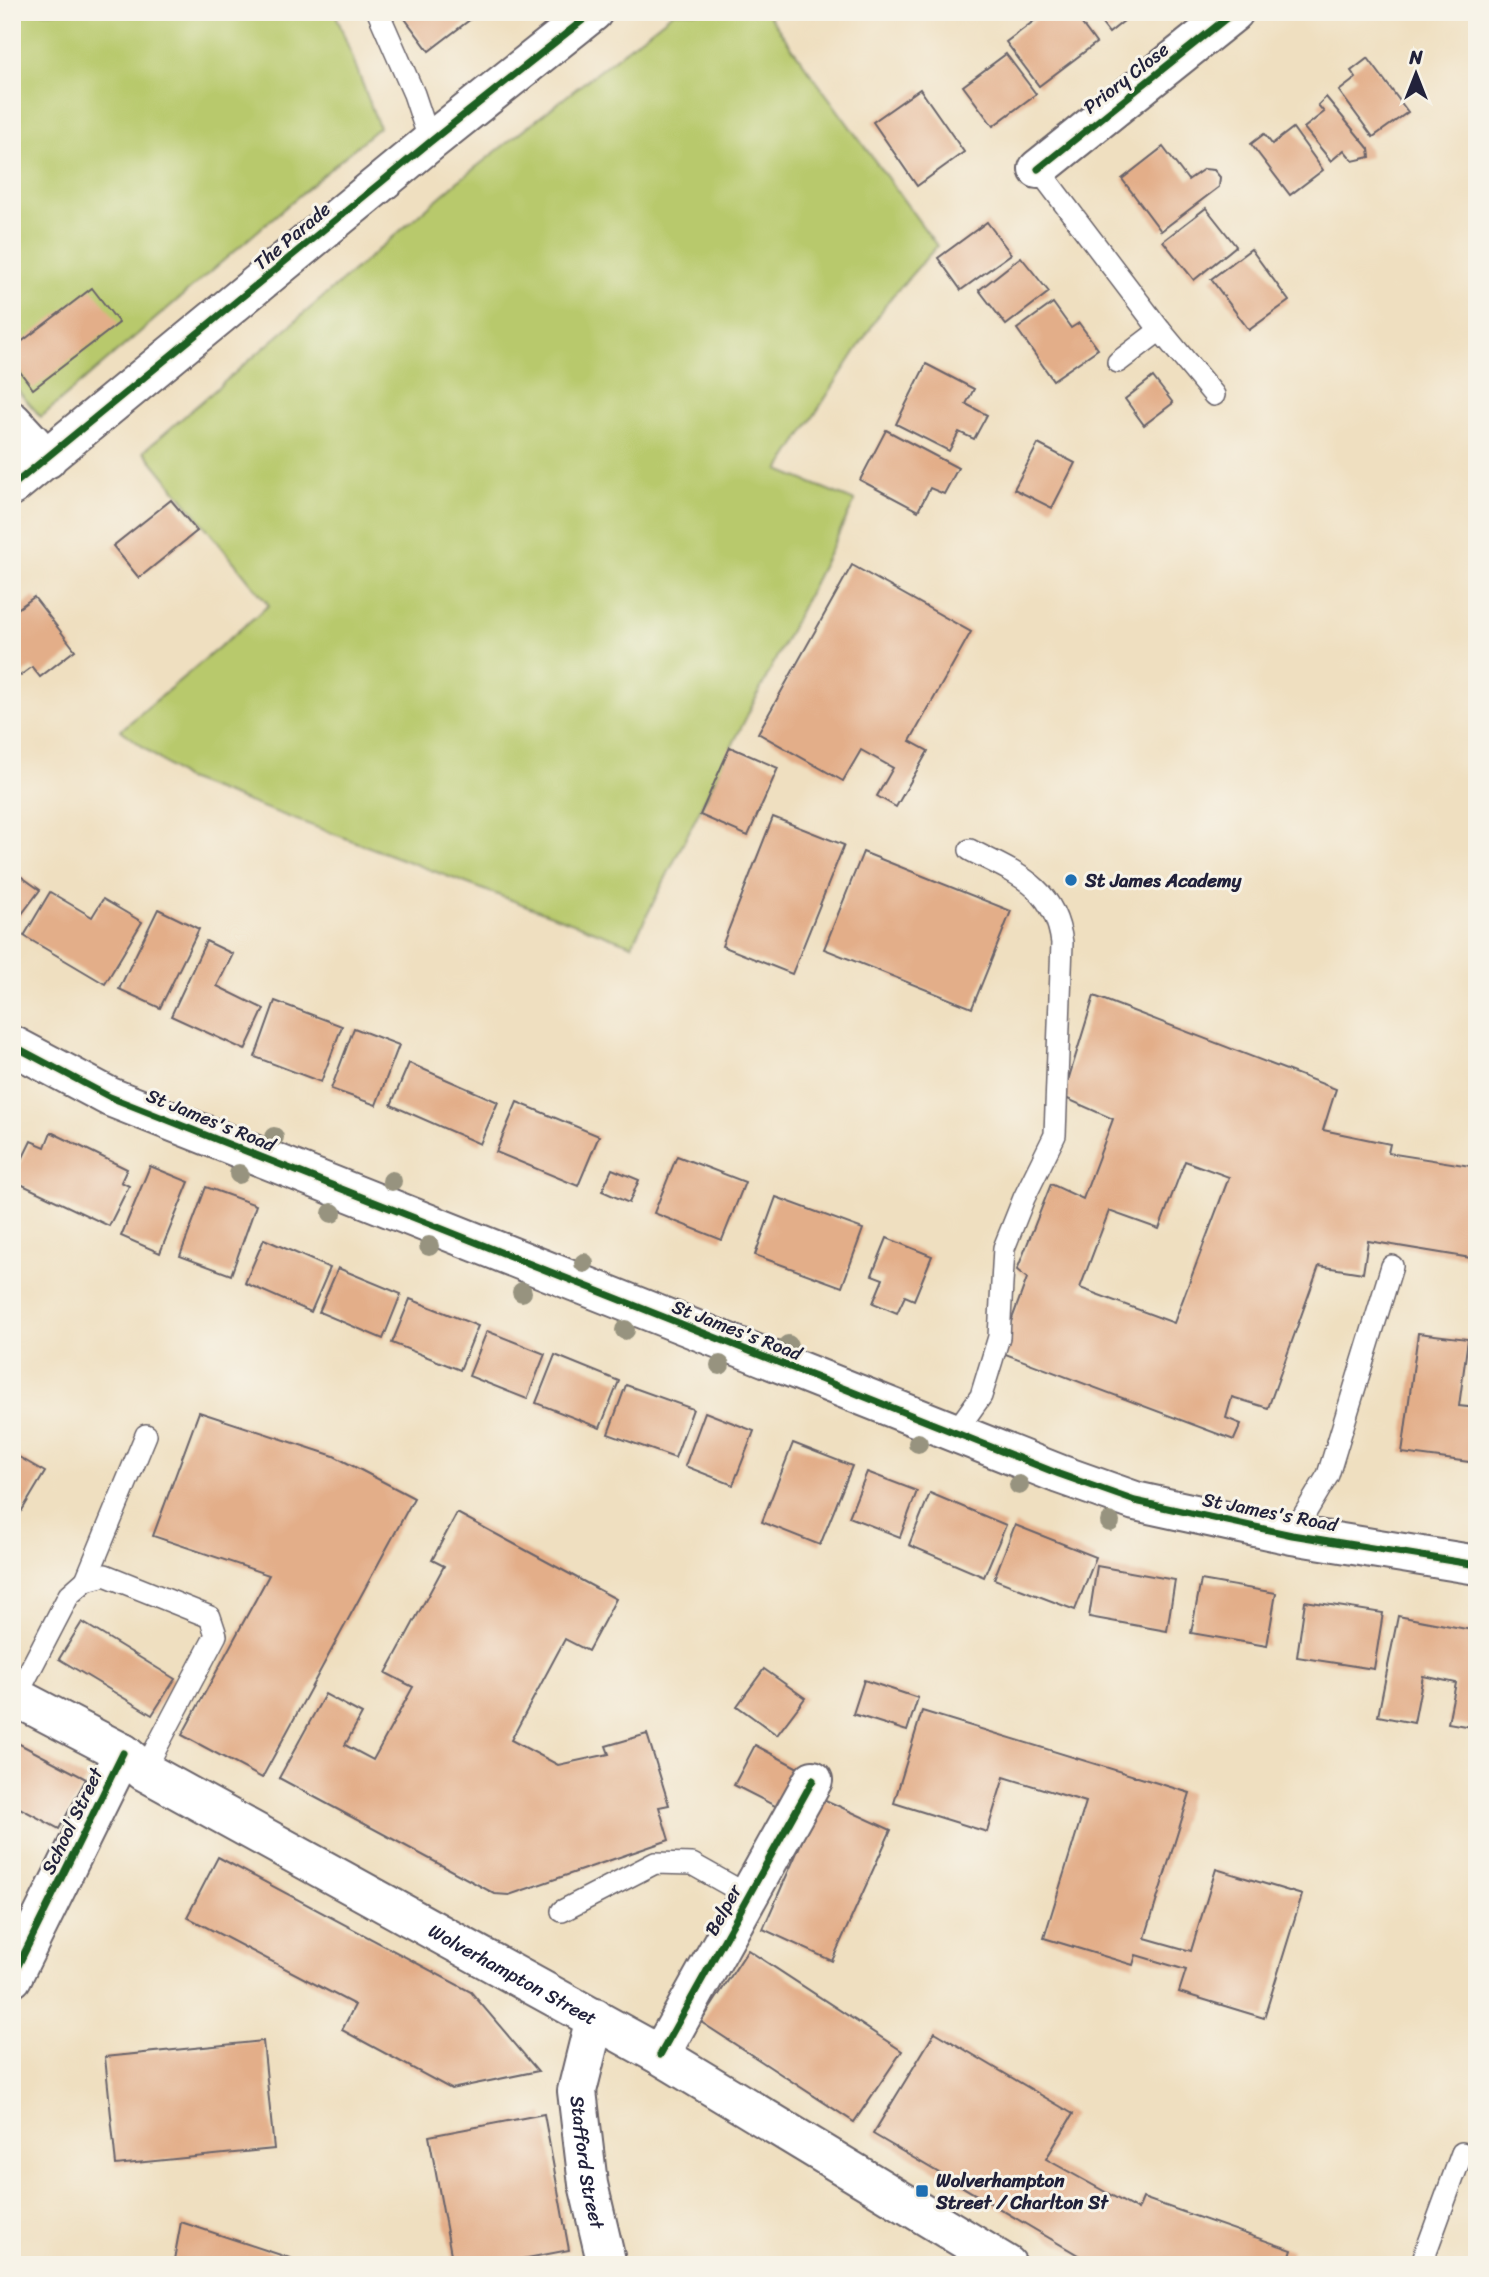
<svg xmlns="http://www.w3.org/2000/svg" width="1489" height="2277" viewBox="0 0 1489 2277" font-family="Sriracha,sans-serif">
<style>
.green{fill:#b8c96c;stroke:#6d7654;stroke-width:2}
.building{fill:#e3ae89;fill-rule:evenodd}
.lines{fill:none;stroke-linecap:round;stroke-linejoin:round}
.lane-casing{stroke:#6a646a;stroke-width:24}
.street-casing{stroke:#6a646a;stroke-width:42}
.secondary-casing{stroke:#6a646a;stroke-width:42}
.lane{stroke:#fff;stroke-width:21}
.street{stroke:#fff;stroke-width:38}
.secondary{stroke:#fff;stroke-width:38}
.cycleway-casing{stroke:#f7f3e8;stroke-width:11}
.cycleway{stroke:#1b5e20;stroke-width:7}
.tree{fill:#97937f}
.poi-dot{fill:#1f6fb2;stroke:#f7f3e8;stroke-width:2.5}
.labels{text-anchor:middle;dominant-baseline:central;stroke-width:6;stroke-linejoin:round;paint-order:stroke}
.street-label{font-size:19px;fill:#22223b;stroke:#f7f3e8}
.poi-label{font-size:19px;font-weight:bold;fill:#22223b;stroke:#f7f3e8;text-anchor:start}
</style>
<rect width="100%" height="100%" fill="#f7f3e8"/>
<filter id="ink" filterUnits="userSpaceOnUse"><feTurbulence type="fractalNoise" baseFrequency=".0143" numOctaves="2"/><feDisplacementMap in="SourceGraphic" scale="14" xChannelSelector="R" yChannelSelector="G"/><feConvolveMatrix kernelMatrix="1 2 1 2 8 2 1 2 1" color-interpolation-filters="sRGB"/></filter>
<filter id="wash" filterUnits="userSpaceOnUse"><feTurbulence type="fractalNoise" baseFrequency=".00686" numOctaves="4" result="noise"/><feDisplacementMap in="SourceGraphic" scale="28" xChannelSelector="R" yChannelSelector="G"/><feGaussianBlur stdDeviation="1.57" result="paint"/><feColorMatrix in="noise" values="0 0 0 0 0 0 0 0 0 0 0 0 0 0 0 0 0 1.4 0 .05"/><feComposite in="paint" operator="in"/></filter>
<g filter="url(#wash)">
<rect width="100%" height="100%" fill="#efdfc0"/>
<g class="green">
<polygon points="12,12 335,12 379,127 41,417 12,384"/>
<polygon points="674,12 766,12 937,246 888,301 779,470 855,501 632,945 184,778 121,730 269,605 144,451 457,182"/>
</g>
<g id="blocks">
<g class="building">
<polygon points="400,12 480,12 429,51"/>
<polygon points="1046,12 1073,12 1096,43 1039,86 1006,42"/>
<polygon points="1093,12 1135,12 1109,33"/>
<polygon points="1006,54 1036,94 993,126 963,86"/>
<polygon points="1368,58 1408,112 1373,137 1339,91 1356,78 1351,71"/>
<polygon points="920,89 964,152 917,186 873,122"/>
<polygon points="1326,97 1369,149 1370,157 1353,161 1344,150 1331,161 1304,128 1324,112 1318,105"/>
<polygon points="1293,128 1323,170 1290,195 1251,144 1264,134 1272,144"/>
<polygon points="1163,147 1188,180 1204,169 1214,170 1220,177 1219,187 1161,231 1122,179"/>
<polygon points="1206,208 1236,246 1194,280 1163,241"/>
<polygon points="987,222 1011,254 961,290 938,258"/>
<polygon points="1251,249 1289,301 1249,330 1211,279"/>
<polygon points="1021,257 1049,292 1006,325 979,290"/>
<polygon points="92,288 119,323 33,389 12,361 12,349"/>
<polygon points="1053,303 1071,328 1079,323 1098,349 1053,380 1017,329"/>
<polygon points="926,364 974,389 966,404 987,415 974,439 959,432 949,451 896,424"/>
<polygon points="1153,377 1173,403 1144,425 1125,399"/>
<polygon points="886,430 958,468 944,494 930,488 918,511 860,480"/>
<polygon points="1038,444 1075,463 1052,508 1014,489"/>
<polygon points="171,500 197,531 139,578 113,546"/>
<polygon points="852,565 971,632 910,741 928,751 896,807 877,796 893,768 861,750 843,781 758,733"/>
<polygon points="34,597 75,650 40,677 32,667 14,680 12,613"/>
<polygon points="730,747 778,768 748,836 700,815"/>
<polygon points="773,817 844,845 792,974 722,946"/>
<polygon points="863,852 1011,911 972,1008 824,949"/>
<polygon points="12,870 40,890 12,927"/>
<polygon points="50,892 92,917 103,899 142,922 105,984 24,936"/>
<polygon points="158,909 199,929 160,1008 119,989"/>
<polygon points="206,941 233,954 217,986 264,1009 245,1050 171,1016"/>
<path d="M1094,996l242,93 -13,41 67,14 -2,9 89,14v92l-109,-18 -5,32 -44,-7 -51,142 -36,-11 -6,21 15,6 -7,16 -234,-88 27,-74 -10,-8 34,-86 32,15 30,-80 -50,-22zM1185,1161l44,16 -55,146 -94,-35 29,-77 50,18z"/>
<polygon points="275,1001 342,1026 321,1082 255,1057"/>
<polygon points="354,1028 399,1045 376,1105 331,1089"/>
<polygon points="409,1063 498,1102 480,1144 391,1105"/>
<polygon points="517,1102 599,1136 578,1186 496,1152"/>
<polygon points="51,1132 127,1169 121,1182 129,1186 109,1226 12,1180 31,1141 45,1147"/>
<polygon points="677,1156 745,1182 722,1240 654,1213"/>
<polygon points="150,1166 189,1182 160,1253 121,1236"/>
<polygon points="612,1169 639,1180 629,1203 602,1191"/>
<polygon points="206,1187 256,1205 231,1275 180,1256"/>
<polygon points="776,1197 863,1229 842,1287 755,1255"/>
<polygon points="887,1238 932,1256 914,1300 905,1296 897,1313 873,1303 883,1279 872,1275"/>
<polygon points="264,1239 330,1268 311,1312 245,1283"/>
<polygon points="338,1268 401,1294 383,1339 319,1312"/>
<polygon points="410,1299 478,1326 460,1370 392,1343"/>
<polygon points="487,1331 545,1354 527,1399 469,1376"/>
<polygon points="1418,1333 1468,1339 1459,1406 1477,1408 1477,1463 1402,1453"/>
<polygon points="555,1355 619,1381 600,1428 536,1403"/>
<polygon points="626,1385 693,1409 675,1458 608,1434"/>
<polygon points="199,1412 334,1456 414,1498 262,1778 182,1735 269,1575 153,1536"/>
<polygon points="705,1412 754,1431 733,1485 685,1466"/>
<polygon points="793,1443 852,1466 820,1545 762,1522"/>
<polygon points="12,1453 45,1472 12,1527"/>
<polygon points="867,1472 917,1491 900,1537 849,1517"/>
<polygon points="930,1493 1006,1525 984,1577 909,1545"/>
<polygon points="457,1513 616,1599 588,1651 565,1639 511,1740 558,1765 609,1754 606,1746 647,1734 669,1805 659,1807 669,1840 509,1895 495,1894 279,1778 325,1694 362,1714 345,1745 373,1760 413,1687 386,1673 444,1566 432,1560"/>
<polygon points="1015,1525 1096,1557 1075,1610 994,1579"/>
<polygon points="1097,1566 1175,1580 1167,1631 1089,1617"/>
<polygon points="1201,1580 1276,1593 1267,1646 1191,1633"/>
<polygon points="1305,1601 1383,1613 1374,1669 1297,1657"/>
<polygon points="1398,1616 1477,1631 1477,1728 1448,1723 1456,1683 1423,1676 1414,1723 1378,1716"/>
<polygon points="82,1622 175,1679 152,1715 59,1659"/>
<polygon points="764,1669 805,1698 777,1735 737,1706"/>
<polygon points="864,1680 918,1698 907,1731 853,1714"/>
<polygon points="922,1711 1190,1793 1145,1938 1191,1951 1216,1869 1302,1895 1264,2018 1179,1992 1186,1970 1136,1955 1133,1965 1044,1938 1086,1802 1004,1777 987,1832 894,1803"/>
<polygon points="12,1740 86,1779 59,1829 12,1804"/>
<polygon points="755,1745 798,1768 777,1807 734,1785"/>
<polygon points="821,1798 891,1830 832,1961 763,1929"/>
<polygon points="218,1857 471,1992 538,2071 451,2089 342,2030 355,2005 187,1917"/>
<polygon points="748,1950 902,2051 854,2122 701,2022"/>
<polygon points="935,2032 1073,2114 1046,2159 1138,2210 1143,2198 1292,2250 1287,2265 1095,2265 873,2134"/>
<polygon points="263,2041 274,2149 116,2165 105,2057"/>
<polygon points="544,2114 569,2250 491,2265 453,2265 429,2136"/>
<polygon points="181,2222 308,2264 308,2265 173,2265"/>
<polygon points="12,2258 45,2263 45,2265 12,2265"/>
</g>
</g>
</g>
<g filter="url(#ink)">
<use href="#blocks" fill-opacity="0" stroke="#6a646a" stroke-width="2"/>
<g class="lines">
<g class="lane-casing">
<g id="lane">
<polyline points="378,12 414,94 430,142"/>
<polyline points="1038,169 1160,330 1214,395"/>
<polyline points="1118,362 1160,330"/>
<path d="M956,1431l25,-35 18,-59 5,-89 20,-50 31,-63 7,-192c-7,-57 -47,-70 -92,-93"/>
<polyline points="1292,1535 1328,1475 1392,1266"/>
<polyline points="86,1580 146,1435"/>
<polyline points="16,1697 69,1595 86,1580 105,1575 210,1617 216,1635 144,1771"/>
<polyline points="562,1911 655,1863 692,1864 749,1896"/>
<polyline points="1421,2265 1462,2153"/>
</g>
</g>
<g class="street-casing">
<g id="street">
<polyline points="1038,169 1234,12"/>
<polyline points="12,421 47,459"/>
<polyline points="12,1978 123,1753"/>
<polyline points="660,2055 813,1780"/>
</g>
</g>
<g class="secondary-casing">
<g id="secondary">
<polyline points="12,486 430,142 593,12"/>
<polyline points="12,1045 110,1097 1059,1474 1135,1501 1292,1535 1477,1565"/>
<path id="s1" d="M12,1695l111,58 21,18 516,284 347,210"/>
<path id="s2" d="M595,2018l-18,73 11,93 19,81"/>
</g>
</g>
<use href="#lane" class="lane"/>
<use href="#street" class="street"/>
<use href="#secondary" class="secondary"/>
<g class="cycleway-casing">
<g id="cycleway">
<polyline points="1038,169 1234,12"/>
<polyline points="12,486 430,142 593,12"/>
<polyline points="12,1045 110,1097 1059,1474 1135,1501 1292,1535 1477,1565"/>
<polyline points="12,1978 123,1753"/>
<polyline points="660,2055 813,1780"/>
</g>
</g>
<use href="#cycleway" class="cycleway"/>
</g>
<g class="tree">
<circle cx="274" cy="1137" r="10"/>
<circle cx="239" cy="1174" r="10"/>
<circle cx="392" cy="1181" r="10"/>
<circle cx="332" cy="1213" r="10"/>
<circle cx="429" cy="1246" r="10"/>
<circle cx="584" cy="1263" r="10"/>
<circle cx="522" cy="1292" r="10"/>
<circle cx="625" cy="1330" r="10"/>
<circle cx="788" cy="1345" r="10"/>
<circle cx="720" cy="1365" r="10"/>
<circle cx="918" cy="1443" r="10"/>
<circle cx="1019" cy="1485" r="10"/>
<circle cx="1110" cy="1522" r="10"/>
</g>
</g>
<g class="poi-dot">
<circle cx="1071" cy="880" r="7"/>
<rect x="915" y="2184" width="14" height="14" rx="3.5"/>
</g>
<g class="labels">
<g class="street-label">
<text transform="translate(1126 78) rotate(-38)">Priory Close</text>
<text transform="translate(292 236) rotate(-40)">The Parade</text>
<text transform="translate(211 1120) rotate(22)">St James's Road</text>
<text transform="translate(737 1330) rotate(21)">St James's Road</text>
<text transform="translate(1270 1512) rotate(11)">St James's Road</text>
<text transform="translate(72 1821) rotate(-64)">School Street</text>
<text transform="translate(723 1910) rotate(-61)">Belper</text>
<text stroke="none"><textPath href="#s1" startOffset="574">Wolverhampton Street</textPath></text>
<text stroke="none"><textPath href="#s2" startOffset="147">Stafford Street</textPath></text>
</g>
<g class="poi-label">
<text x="1085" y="880">St James Academy</text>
<text x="936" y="2180">Wolverhampton<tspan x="936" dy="22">Street / Charlton St</tspan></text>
</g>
</g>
<rect width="1489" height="2277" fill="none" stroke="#f7f3e8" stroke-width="42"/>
<g transform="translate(1416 74)" stroke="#f7f3e8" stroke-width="5" paint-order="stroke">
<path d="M0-5L12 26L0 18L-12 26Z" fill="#22223b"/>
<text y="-10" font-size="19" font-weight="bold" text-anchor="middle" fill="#22223b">N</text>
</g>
</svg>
